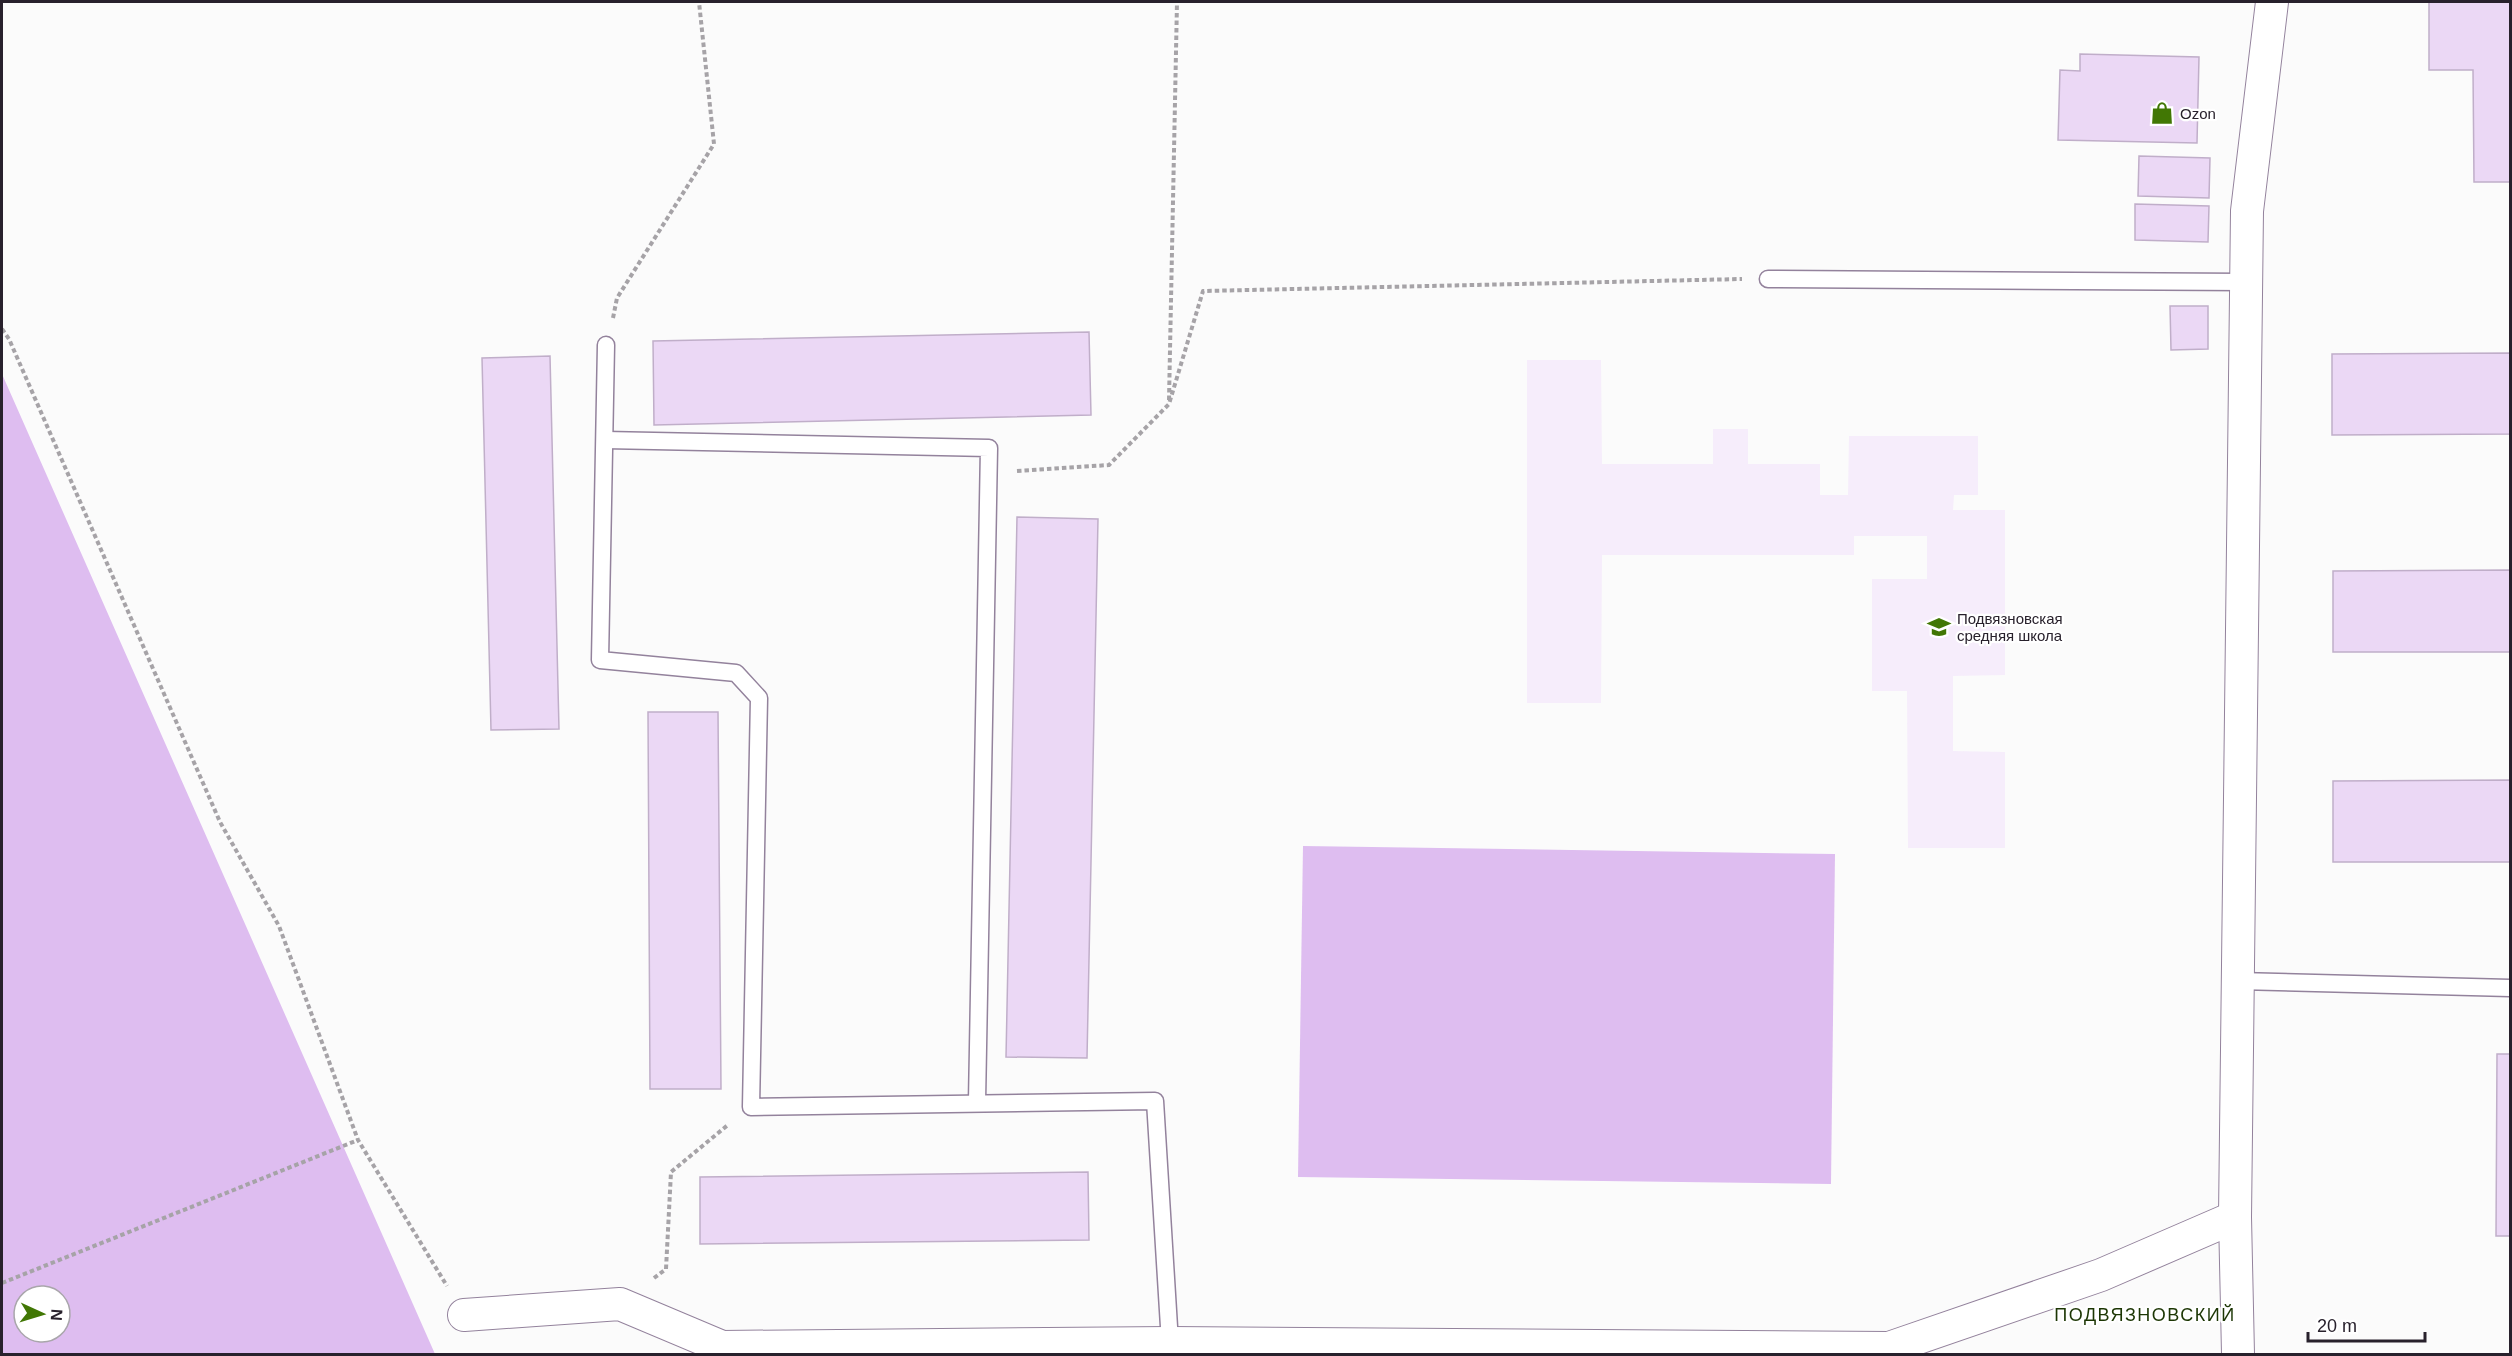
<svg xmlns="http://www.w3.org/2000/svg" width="2512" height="1356" viewBox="0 0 2512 1356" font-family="Arial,sans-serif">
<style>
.built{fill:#f6edfb}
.green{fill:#debdf0;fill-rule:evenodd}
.building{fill:#ebd8f5;stroke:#c0aec9;stroke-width:1.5}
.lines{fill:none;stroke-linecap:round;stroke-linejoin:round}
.service-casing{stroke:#93829c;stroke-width:19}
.minor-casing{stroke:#93829c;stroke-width:34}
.path{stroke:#a6a3a7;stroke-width:4;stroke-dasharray:4.5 3;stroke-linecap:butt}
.service{stroke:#fff;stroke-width:16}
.minor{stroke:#fff;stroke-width:32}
.labels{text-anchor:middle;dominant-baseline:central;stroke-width:4.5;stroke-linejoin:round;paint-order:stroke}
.poi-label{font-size:15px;fill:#28212c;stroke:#fff;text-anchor:start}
.quarter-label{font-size:18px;letter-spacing:1.5px;fill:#1c3604;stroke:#fff}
</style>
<rect width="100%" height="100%" fill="#fbfbfb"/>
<polygon class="built" points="1527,360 1601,360 1602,464 1713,464 1713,429 1748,429 1748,464 1820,464 1820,495 1848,495 1849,436 1978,436 1978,495 1954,495 1953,510 2005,510 2005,675 1953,676 1953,751 2005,752 2005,848 1908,848 1907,691 1872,691 1872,579 1927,579 1927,536 1854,536 1854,555 1602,555 1601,703 1527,703"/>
<g class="green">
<path d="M2,374l433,980h-433zM24,1296h36v36h-36z"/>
<polygon points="1303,846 1835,854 1831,1184 1298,1177"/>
</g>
<g class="building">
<polygon points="2429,2 2510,2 2510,182 2474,182 2473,70 2429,70"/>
<polygon points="2080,54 2199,57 2197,143 2058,140 2060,70 2080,71"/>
<polygon points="2139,156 2210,158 2209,198 2138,196"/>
<polygon points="2135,204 2209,206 2208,242 2135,240"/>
<polygon points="2170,306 2208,306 2208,349 2171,350"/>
<polygon points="1089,332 1091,415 654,425 653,341"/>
<polygon points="2510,353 2510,434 2332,435 2332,354"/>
<polygon points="550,356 559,729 491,730 482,358"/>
<polygon points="1017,517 1098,519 1087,1058 1006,1057"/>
<polygon points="2510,570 2510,652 2333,652 2333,571"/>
<polygon points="648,712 718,712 721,1089 650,1089"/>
<polygon points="2510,780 2510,862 2333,862 2333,781"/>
<polygon points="2497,1054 2510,1054 2510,1236 2496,1236"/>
<polygon points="1088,1172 1089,1240 700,1244 700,1177"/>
</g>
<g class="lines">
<g class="service-casing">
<g id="service">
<polyline points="1768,279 2246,282"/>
<polyline points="606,345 600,660 736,673 759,698 751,1107 1155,1101 1170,1343"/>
<polyline points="605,440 989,448 977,1102"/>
<polyline points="2238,981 2510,988"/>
</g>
</g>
<g class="minor-casing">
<g id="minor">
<polyline points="464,1315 620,1304 722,1347 1170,1343 1889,1348 2101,1275 2235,1217"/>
<polyline points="2238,1354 2235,1217 2247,211 2272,2"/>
</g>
</g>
<g class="path">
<polyline points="613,318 617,298 714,144 699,2"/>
<polyline points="2,329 9,339 220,822 279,926 358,1140 447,1286"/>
<polyline points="1169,400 1177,2"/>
<polyline points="1017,471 1109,465 1169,404 1203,291 1742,279"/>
<polyline points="654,1278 666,1269 671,1172 729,1124"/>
<polyline points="2,1283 358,1140"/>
</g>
<use href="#service" class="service"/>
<use href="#minor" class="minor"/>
</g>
<defs>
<g id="shop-bare" transform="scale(1.8)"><path d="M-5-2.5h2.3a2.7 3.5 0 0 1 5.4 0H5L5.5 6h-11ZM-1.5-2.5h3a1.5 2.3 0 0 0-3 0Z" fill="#417704" stroke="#fff" stroke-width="2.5" paint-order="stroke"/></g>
<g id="school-bare" transform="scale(1.8)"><path d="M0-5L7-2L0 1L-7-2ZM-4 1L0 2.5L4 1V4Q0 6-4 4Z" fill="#417704" stroke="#fff" stroke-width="2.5" paint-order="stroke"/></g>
</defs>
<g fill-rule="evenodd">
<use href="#shop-bare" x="2162" y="113"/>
<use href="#school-bare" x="1939" y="627"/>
</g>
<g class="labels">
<g class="poi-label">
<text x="2180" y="113">Ozon</text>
<text x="1957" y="618">Подвязновская<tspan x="1957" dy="17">средняя школа</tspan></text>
</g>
<g class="quarter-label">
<text x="2145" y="1315">ПОДВЯЗНОВСКИЙ</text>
</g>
</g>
<rect width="2512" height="1356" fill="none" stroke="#28212c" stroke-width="6"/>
<g transform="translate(42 1314) rotate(94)"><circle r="28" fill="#ffffff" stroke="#a9a6ab" stroke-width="1.5"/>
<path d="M0-4.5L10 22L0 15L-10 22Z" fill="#417704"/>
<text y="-9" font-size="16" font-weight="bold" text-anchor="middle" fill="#28212c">N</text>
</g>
<path d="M2308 1332v9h117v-9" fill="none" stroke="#28212c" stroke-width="3"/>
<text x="2317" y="1332" font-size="18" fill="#28212c" stroke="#ffffff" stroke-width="4.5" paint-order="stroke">20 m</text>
</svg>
